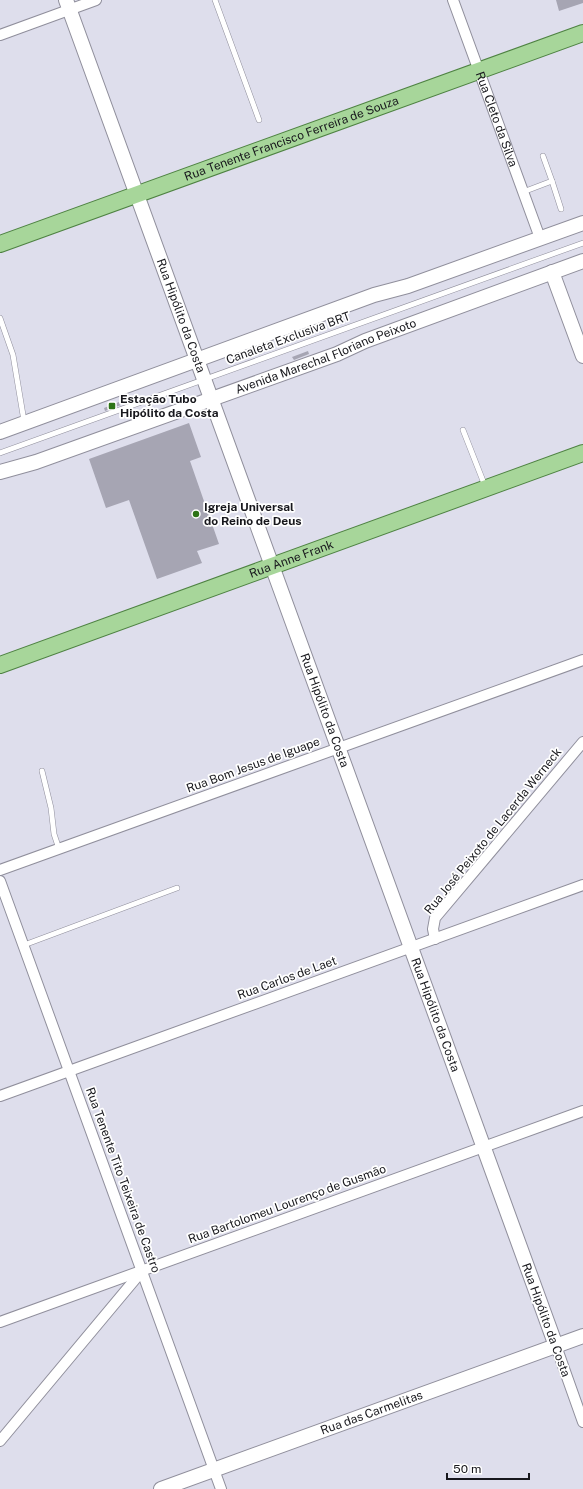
<svg xmlns="http://www.w3.org/2000/svg" width="583" height="1489" viewBox="0 0 583 1489" font-family="'Public Sans',sans-serif">
<style>
.building{fill:#a6a5b3}
.lines{fill:none;stroke-linecap:round;stroke-linejoin:round}
.lane-casing{stroke:#908f9c;stroke-width:6}
.street-casing{stroke:#908f9c;stroke-width:12}
.secondary-casing{stroke:#908f9c;stroke-width:16}
.primary-casing{stroke:#4e8242;stroke-width:18}
.lane{stroke:#fff;stroke-width:5}
.street{stroke:#fff;stroke-width:10}
.secondary{stroke:#fff;stroke-width:14}
.primary{stroke:#a7d69a;stroke-width:16}
.poi-dot{fill:#2c7315;stroke:#fff;stroke-width:1.5}
.labels{text-anchor:middle;dominant-baseline:central;stroke-width:3.5;stroke-linejoin:round;paint-order:stroke}
.street-label{font-size:12px;fill:#17171c;stroke:#fff}
.poi-label{font-size:12px;font-weight:bold;fill:#17171c;stroke:#fff;text-anchor:start}
</style>
<rect width="100%" height="100%" fill="#dedeec"/>
<g class="building">
<polygon points="556,0 583,0 583,3 559,11"/>
<polygon points="308,351 309,354 294,360 292,357"/>
<polygon points="119,402 121,405 105,411 104,408"/>
<polygon points="189,423 201,457 190,461 219,544 197,551 202,563 157,579 129,500 106,508 89,459"/>
</g>
<g class="lines">
<g class="lane-casing">
<g id="lane">
<polyline points="215,0 259,120"/>
<polyline points="552,181 561,209"/>
<polyline points="523,192 552,181 543,156"/>
<polyline points="0,318 13,355 24,421"/>
<polyline points="463,430 485,486"/>
<polyline points="0,453 583,243"/>
<polyline points="42,771 51,808 54,834 59,849"/>
<polyline points="24,945 177,888"/>
</g>
</g>
<g class="street-casing">
<g id="street">
<path id="s1" d="M453,0l87,238"/>
<polyline points="0,35 96,0"/>
<polyline points="0,870 583,660"/>
<polyline points="0,881 221,1489"/>
<polyline points="435,939 433,929 435,918 583,742"/>
<polyline points="0,1096 583,885"/>
<polyline points="0,1322 583,1111"/>
<polyline points="556,1346 583,1422"/>
<polyline points="0,1441 142,1271"/>
</g>
</g>
<g class="secondary-casing">
<g id="secondary">
<path id="s2" d="M66,0l490,1346"/>
<polyline points="552,272 583,356"/>
<polyline points="0,432 374,295 408,286 583,223"/>
<path id="s3" d="M0,472l36,-10 301,-108 28,-13 218,-80"/>
<path id="s4" d="M161,1489l422,-153"/>
</g>
</g>
<g class="primary-casing">
<g id="primary">
<path id="s5" d="M0,244l583,-211"/>
<path id="s6" d="M0,665l583,-212"/>
</g>
</g>
<use href="#lane" class="lane"/>
<use href="#street" class="street"/>
<use href="#secondary" class="secondary"/>
<use href="#primary" class="primary"/>
</g>
<g class="poi-dot">
<rect x="108" y="402" width="8" height="8" rx="2"/>
<circle cx="196" cy="514" r="4"/>
</g>
<g class="labels">
<g class="street-label">
<text stroke="none"><textPath href="#s1" startOffset="127">Rua Cleto da Silva</textPath></text>
<text stroke="none"><textPath href="#s5" startOffset="310">Rua Tenente Francisco Ferreira de Souza</textPath></text>
<text stroke="none"><textPath href="#s2" startOffset="336">Rua Hipólito da Costa</textPath></text>
<text transform="translate(288 338) rotate(-20)">Canaleta Exclusiva BRT</text>
<text stroke="none"><textPath href="#s3" startOffset="346">Avenida Marechal Floriano Peixoto</textPath></text>
<text stroke="none"><textPath href="#s6" startOffset="310">Rua Anne Frank</textPath></text>
<text stroke="none"><textPath href="#s2" startOffset="756">Rua Hipólito da Costa</textPath></text>
<text transform="translate(253 765) rotate(-20)">Rua Bom Jesus de Iguape</text>
<text transform="translate(493 831) rotate(-51)">Rua José Peixoto de Lacerda Werneck</text>
<text transform="translate(287 978) rotate(-20)">Rua Carlos de Laet</text>
<text stroke="none"><textPath href="#s2" startOffset="1080">Rua Hipólito da Costa</textPath></text>
<text transform="translate(123 1180) rotate(70)">Rua Tenente Tito Teixeira de Castro</text>
<text transform="translate(287 1204) rotate(-20)">Rua Bartolomeu Lourenço de Gusmão</text>
<text transform="translate(546 1320) rotate(70)">Rua Hipólito da Costa</text>
<text stroke="none"><textPath href="#s4" startOffset="224">Rua das Carmelitas</textPath></text>
</g>
<g class="poi-label">
<text x="120" y="399">Estação Tubo<tspan x="120" dy="14">Hipólito da Costa</tspan></text>
<text x="204" y="507">Igreja Universal<tspan x="204" dy="14">do Reino de Deus</tspan></text>
</g>
</g>
<path d="M447 1473v6h82v-6" fill="none" stroke="#17171c" stroke-width="2"/>
<text x="453" y="1473" font-size="12" fill="#17171c" stroke="#ffffff" stroke-width="3" paint-order="stroke">50 m</text>
</svg>
